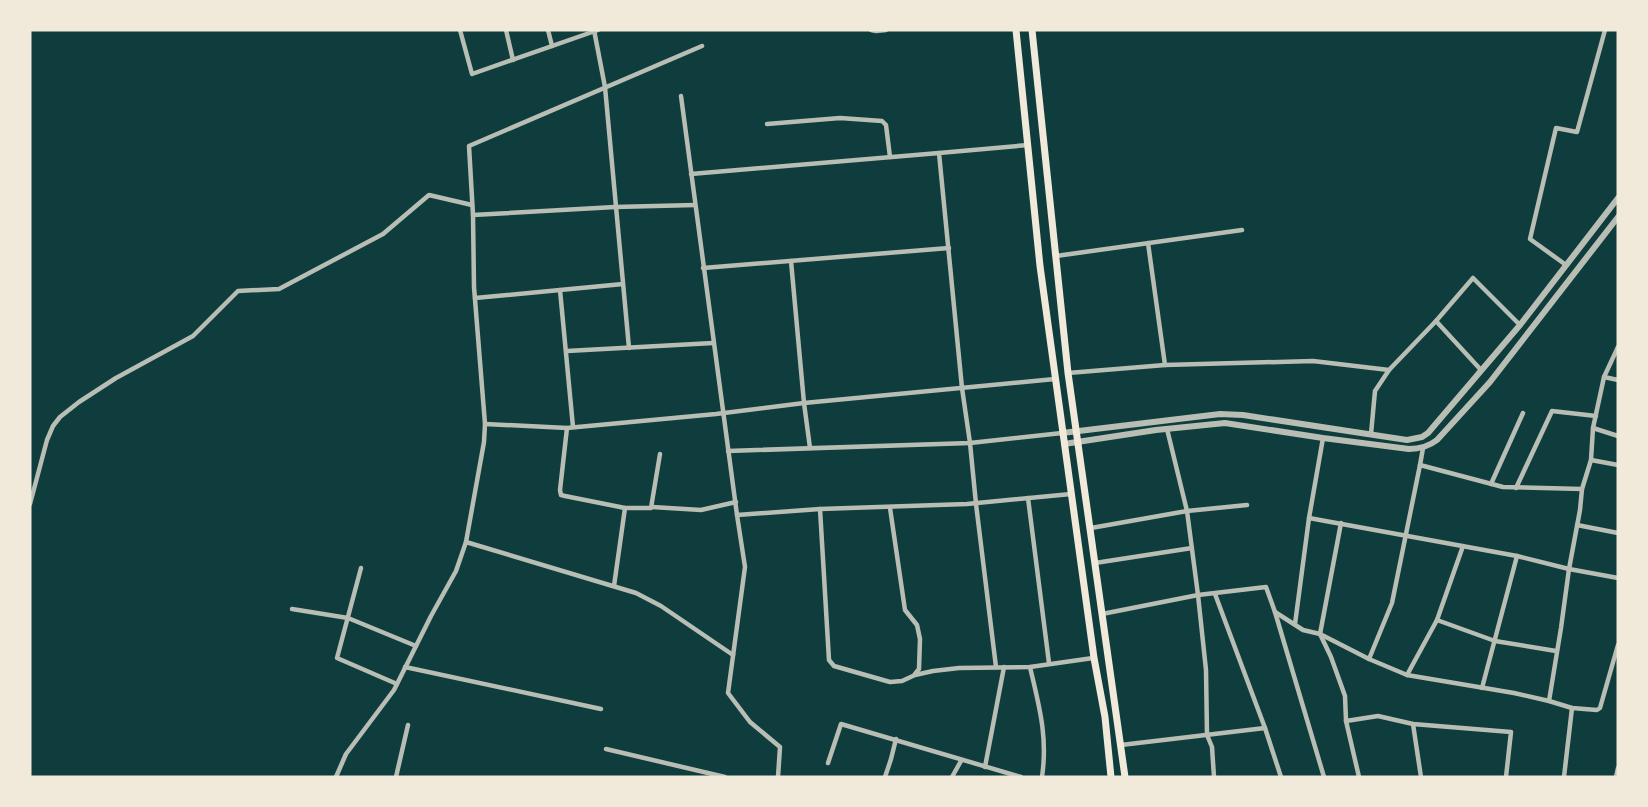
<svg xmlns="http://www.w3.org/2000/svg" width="1648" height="807" viewBox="0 0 1648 807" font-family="'Times New Roman',serif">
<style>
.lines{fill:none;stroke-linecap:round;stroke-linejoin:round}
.minor{stroke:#b8beb3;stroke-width:4.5}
.tertiary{stroke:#b8beb3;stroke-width:6}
.primary{stroke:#f1e9da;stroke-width:7}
</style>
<rect width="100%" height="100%" fill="#0f3d3e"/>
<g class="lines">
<g class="minor">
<polyline points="460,30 472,74 598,30"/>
<polyline points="506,30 513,60"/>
<polyline points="548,30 552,46"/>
<polyline points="594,30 605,87 629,348"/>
<polyline points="871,30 876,31 886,30"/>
<polyline points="681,96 737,515 820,509 967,504 1071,494"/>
<polyline points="767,124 840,118 882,121 886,125 890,157"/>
<polyline points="691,174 939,153"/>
<polyline points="473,215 615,207 695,205"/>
<polyline points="1148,243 1165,365"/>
<polyline points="1056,256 1242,230"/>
<polyline points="791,261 804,403 810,448"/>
<polyline points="1566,265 1530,239 1556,128 1577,132 1605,30"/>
<polyline points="703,268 949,248"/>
<polyline points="560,290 623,284"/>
<polyline points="475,298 560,290 573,427"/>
<polyline points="1436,321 1481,370"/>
<polyline points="567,351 713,343"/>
<polyline points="1068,373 1165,365 1313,361 1389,370"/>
<polyline points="1604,377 1618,380"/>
<polyline points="485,424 567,428 716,414 804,403 1055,379"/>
<polyline points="567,428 560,490 561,495 565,496 625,508 651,508 660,454"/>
<polyline points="1593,428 1618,436"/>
<polyline points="1167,429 1187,511 1198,595 1206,670 1207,735 1212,747 1214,777"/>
<polyline points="1371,434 1375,391 1389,370 1436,321 1473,278 1520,325"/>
<polyline points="1423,448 1420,465 1503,487 1582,489"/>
<polyline points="728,451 970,443 1062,433"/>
<polyline points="1591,460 1618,465"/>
<polyline points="1491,484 1523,413"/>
<polyline points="1516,488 1552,411 1596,416"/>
<polyline points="1028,498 1049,663"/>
<polyline points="30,504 47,440 53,426 60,417 79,402 116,378 193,336 238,291 279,289 383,234 429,195 472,205"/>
<polyline points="652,507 701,510 736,502"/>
<polyline points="890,508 905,610 917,625 920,639 919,669 915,674"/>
<polyline points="820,509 829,660 834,666 890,682 902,681 915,675 933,671 959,668 1030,667 1093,658"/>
<polyline points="737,515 745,567 728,693 750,722 780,747 778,777"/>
<polyline points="1309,518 1517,556 1569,569 1618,578"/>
<polyline points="1341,523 1320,634 1331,657 1345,696 1346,721 1359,777"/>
<polyline points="1577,525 1618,533"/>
<polyline points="1091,528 1187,511 1247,505"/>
<polyline points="466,542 636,593 661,606 733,655"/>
<polyline points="1095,563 1192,548"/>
<polyline points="361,568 337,658 397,684"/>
<polyline points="614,586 625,508"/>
<polyline points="1215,594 1265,728 1281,777"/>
<polyline points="292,609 348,618 416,646"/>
<polyline points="1275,612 1303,630 1320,634 1369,659 1407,675 1514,693 1549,701 1572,708 1597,710 1600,708 1618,645"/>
<polyline points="1102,614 1198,595 1266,587 1275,612 1324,777"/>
<polyline points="1437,620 1495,641 1556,651"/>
<polyline points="1295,624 1309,518 1323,438"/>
<polyline points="1369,659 1392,603 1420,465"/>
<polyline points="405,667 601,709"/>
<polyline points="996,667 976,504 970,443 962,388 939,153 1028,145"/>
<path d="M1030,667c9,39 18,69 12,110"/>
<polyline points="1407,675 1437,620 1463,546"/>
<polyline points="1482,688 1517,556"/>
<polyline points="1549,701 1561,628 1569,569 1580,510 1582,489 1591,460 1593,428 1604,377 1618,347"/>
<polyline points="1346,721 1378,716 1413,724 1511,732 1506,777"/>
<polyline points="1413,724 1421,777"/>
<polyline points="1121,745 1265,728"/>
<polyline points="606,749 725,777"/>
<polyline points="828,763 841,724 1021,777"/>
<polyline points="985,767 1004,667"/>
<polyline points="336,777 346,754 394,690 431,616 456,571 466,542 484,442 485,424 474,287 473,215 469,146 702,46"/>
<polyline points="396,777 408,725"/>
<polyline points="885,777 891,759 896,739"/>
<polyline points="952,777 961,761"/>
<polyline points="1564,777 1572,708"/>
<polyline points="1616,777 1618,768"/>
</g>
<g class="tertiary">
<polyline points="1062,433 1220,414 1243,415 1407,440 1422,437 1428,433 1520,325 1618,198"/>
<path d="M1064,444l92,-14 69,-7 98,15 86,11c11,0 19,-2 28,-9l53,-58 128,-165"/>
</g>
<g class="primary">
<polyline points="1016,30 1040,266 1094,658 1105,717 1111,777"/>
<polyline points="1032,30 1068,373 1125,777"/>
</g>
</g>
<rect width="1648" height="807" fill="none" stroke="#f1e9da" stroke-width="63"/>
</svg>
